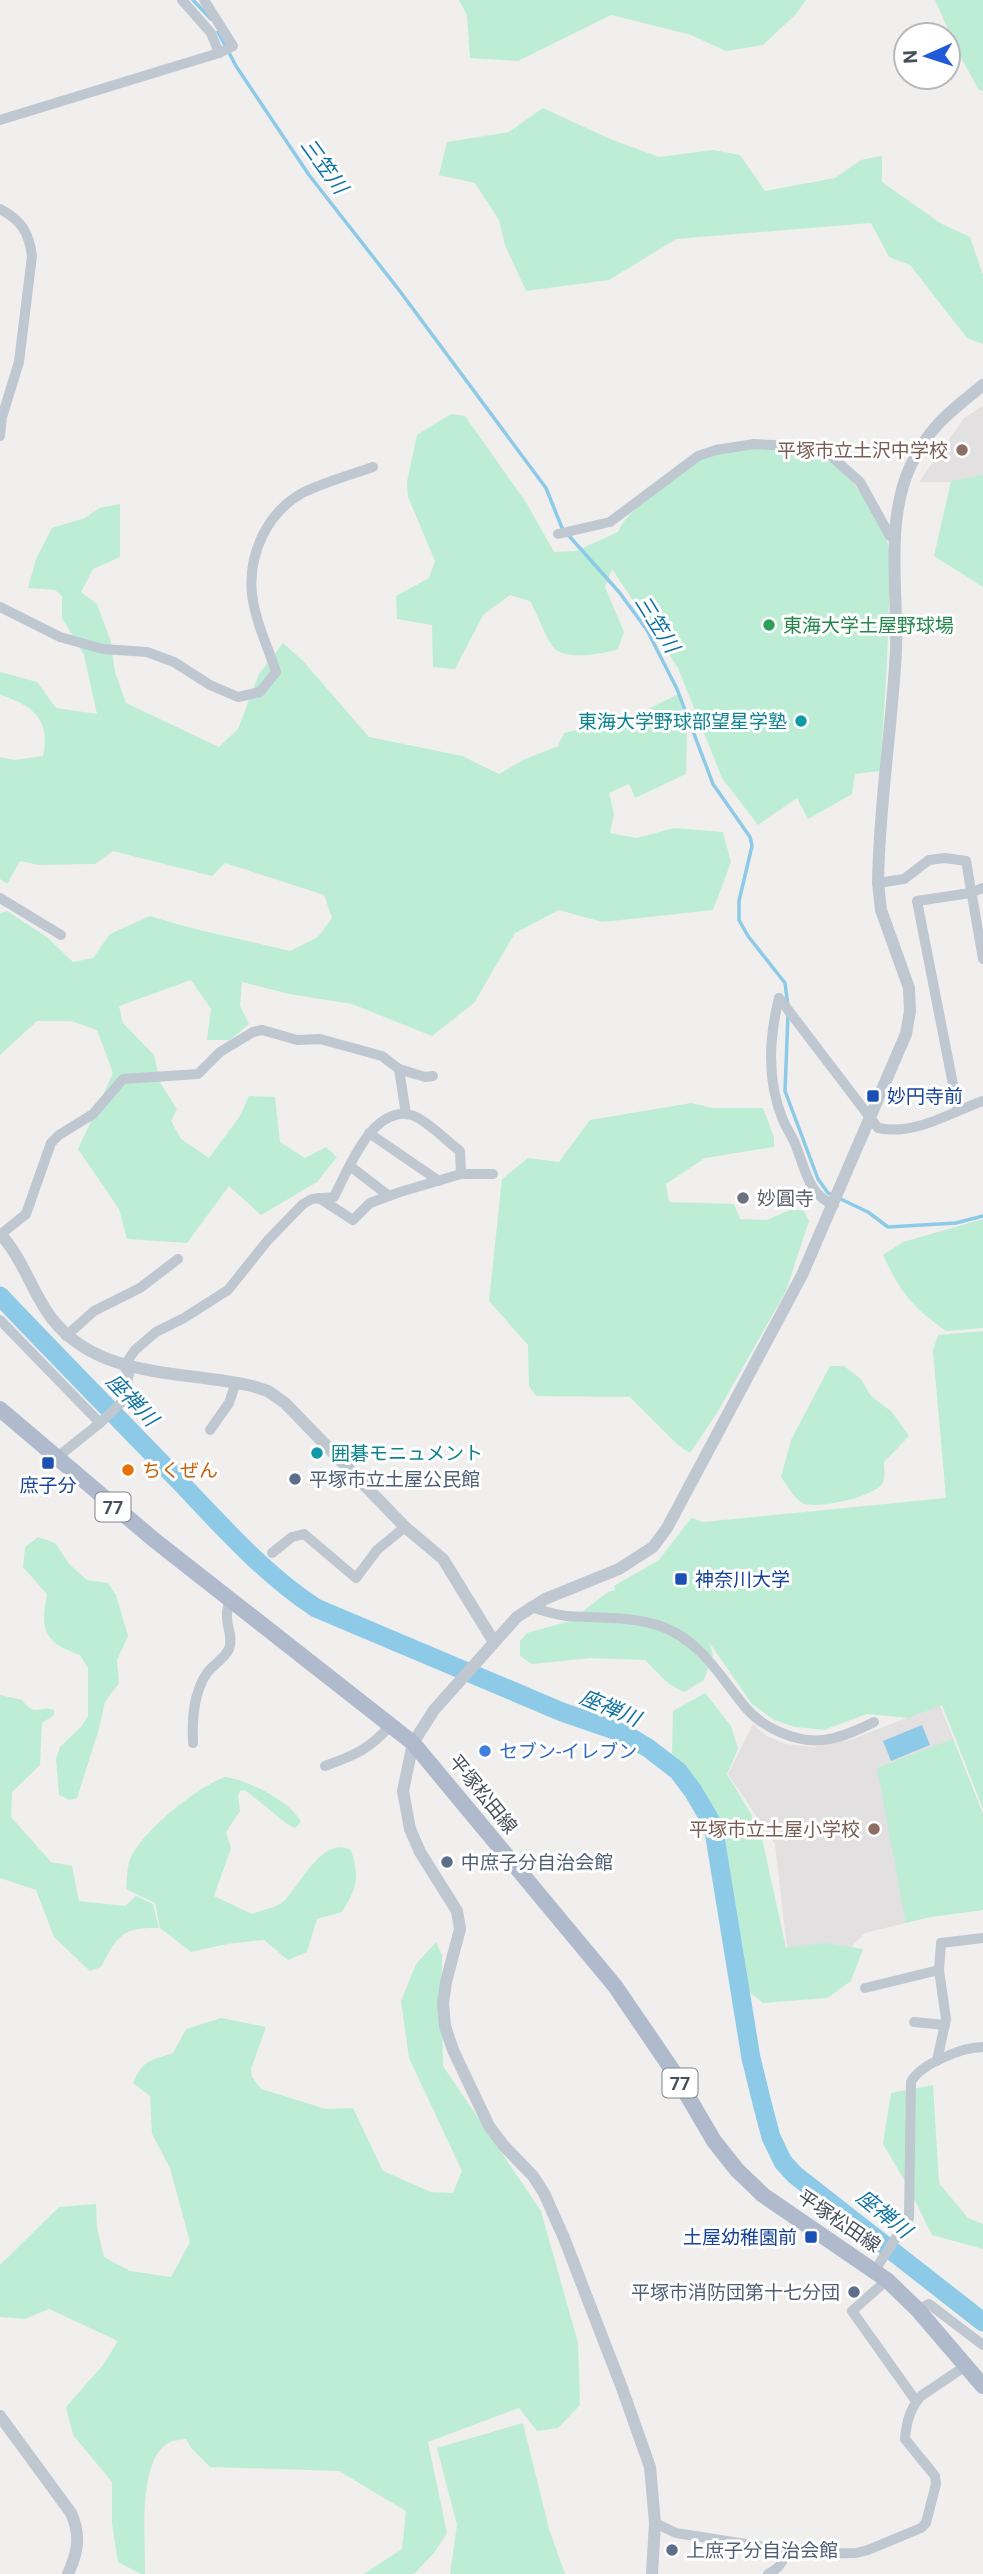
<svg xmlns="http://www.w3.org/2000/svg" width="983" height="2574" viewBox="0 0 983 2574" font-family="Roboto,'Noto Sans JP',sans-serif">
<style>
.education{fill:#e2e0e0}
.green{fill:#beedd6}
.water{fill:#8dcae8}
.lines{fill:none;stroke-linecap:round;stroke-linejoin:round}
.stream{stroke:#8dcae8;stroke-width:3.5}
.river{stroke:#8dcae8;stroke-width:19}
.minor{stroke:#bfc7d0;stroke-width:10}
.tertiary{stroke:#bfc7d0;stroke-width:12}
.primary{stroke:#afbacc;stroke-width:16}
.education-dot{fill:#8d6e63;stroke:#fff;stroke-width:2.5}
.leisure-dot{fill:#2e9e5b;stroke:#fff;stroke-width:2.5}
.culture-dot{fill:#0f9aa8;stroke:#fff;stroke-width:2.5}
.transit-dot{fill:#1a4fb4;stroke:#fff;stroke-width:2.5}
.worship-dot{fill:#6b7280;stroke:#fff;stroke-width:2.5}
.food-dot{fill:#e8710a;stroke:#fff;stroke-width:2.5}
.service-dot{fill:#5c6f8a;stroke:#fff;stroke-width:2.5}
.shop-dot{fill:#3f7fe0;stroke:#fff;stroke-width:2.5}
.labels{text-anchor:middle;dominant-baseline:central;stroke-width:6;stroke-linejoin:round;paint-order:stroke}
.shield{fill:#fff;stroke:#7e848c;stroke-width:2}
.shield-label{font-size:18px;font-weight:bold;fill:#474f5b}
.education-label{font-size:19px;fill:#785e54;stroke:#fff;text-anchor:end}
.leisure-label{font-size:19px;fill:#27864d;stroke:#fff;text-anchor:start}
.culture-label{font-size:19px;fill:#0d838f;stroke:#fff;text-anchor:end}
.transit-label{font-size:19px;fill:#164399;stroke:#fff;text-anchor:start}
.worship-label{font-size:19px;fill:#5b616d;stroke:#fff;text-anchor:start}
.food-label{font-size:19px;fill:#c56008;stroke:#fff;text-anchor:start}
.service-label{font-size:19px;fill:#4e5e75;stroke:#fff;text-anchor:start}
.shop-label{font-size:19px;fill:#366cbe;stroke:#fff;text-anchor:start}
.street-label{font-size:19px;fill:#474f5b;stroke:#fff}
.water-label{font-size:21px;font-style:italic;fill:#1273a2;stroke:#fff}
</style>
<rect width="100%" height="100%" fill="#f1eeee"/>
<g class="education">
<polygon points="983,406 983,482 919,482 964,418"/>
<polygon points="940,1705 983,1814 983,1910 930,1917 865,1933 849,1949 787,1948 775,1844 728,1774 753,1724 767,1736 786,1744 814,1747 850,1740"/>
</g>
<g class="green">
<polygon points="459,0 806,0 796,14 763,45 726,51 691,35 611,15 518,61 470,58 467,15"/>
<polygon points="935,0 983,0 983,91 979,90 960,56"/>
<polygon points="543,108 610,139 659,157 713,150 740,155 765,191 835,178 861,160 882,156 882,182 940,223 970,237 983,275 983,344 967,338 910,265 889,257 871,223 676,239 609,280 526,291 505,245 499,220 475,183 439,175 447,142 509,132"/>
<path d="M451,414l14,2 62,88 27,48 22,-1 42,-19c7,-18 29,-32 44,-44 17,-13 33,-29 53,-35 29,-9 88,-5 115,9 23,12 53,61 59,86 4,16 0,37 0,53 -1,57 -5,113 -9,170l-25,3 -3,20 -44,25 -11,-21 -39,27 -36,-47 -44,-110 -66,-99 -7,18 19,45 -6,17c-15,5 -54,12 -65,-2 -9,-13 -15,-32 -23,-46l-20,-6 -27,20 -28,54 -22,-2 -1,-42 -35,-6 -1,-23 33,-18 6,-17 -27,-64 -1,-15 10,-47z"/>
<polygon points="983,475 983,587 934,556 951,481"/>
<path d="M120,504v53l-27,12 -12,23 16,12 14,38 4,30 11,31 93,44 19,-18 21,-55 24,-31 20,18 66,76 93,19 37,18 24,-14 35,-14 6,-13 73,-18 41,-21 9,30 -1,50 -51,24 -6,-14 -20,9 5,21 -4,19 27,5 37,-10 49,4 8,30 -18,48 -111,12 -43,-12 -44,23 -41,70 -42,33 -80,-32 -63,-10 -47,-12 -2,24 9,18 -19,16h-23l4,-31 -20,-29 -72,26 4,17 31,32 7,29 16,25 -6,12 10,18 28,19 31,-42 9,-20 26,1 5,45 25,16 21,-11 11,10 -20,25 -56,33 -32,-29 -42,57 -60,-4 -8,-30 -41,-60 35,-76 -16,-43 -26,-9h-34l-37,34v-142l7,-2 40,26 26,25 20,-4 17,-24 40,-18c45,15 93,23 140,35l28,-14 14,-19 -8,-23 -99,-32 -13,13 -99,-25 -18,13 -56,1 -19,-4 -13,23 -7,-5v-122l14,3 29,-4c8,-36 -10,-51 -43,-61v-23l37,10 19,26 41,6 -13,-59 -22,-37v-22l-7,-6 -27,-2 8,-29 16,-31 33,-10 14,-10z"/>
<polygon points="691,1103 713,1108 763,1108 774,1137 774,1147 705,1158 666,1184 669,1202 734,1204 740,1219 767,1220 792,1209 804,1211 809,1221 786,1291 717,1413 690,1453 678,1445 630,1397 536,1396 529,1386 528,1345 489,1301 502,1179 528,1158 559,1162 590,1120"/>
<path d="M983,1219v109l-37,3c-34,-24 -46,-39 -63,-76l20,-13z"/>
<polygon points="983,1331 983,1809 942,1705 908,1718 867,1714 824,1730 795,1727 774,1720 752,1704 709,1642 713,1655 704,1680 684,1692 669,1684 645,1660 590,1658 532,1664 520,1656 520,1641 527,1633 570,1621 608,1592 615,1590 614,1586 659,1560 691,1518 703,1522 946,1498 933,1351 938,1335"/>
<path d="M830,1366h14l17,13 10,17 21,16 17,24 -25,26c0,8 2,15 -2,22 -9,13 -66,26 -80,19 -9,-6 -15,-18 -21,-26l10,-37z"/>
<path d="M38,1537l17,6 15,22 17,15 21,3 8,12 12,41 -11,24 2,23 -14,19 -7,30 -21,66 -7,2 -11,-5 -3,-36 4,-12 21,-20 7,-11v-48l-8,-13c-36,-13 -40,-24 -33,-61l-24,-27 2,-20z"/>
<polygon points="705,1693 731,1726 738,1749 727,1774 760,1829 786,1948 825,1943 863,1949 851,1981 827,1998 763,2003 746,1989 730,1937 713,1840 690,1798 672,1753 673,1711"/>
<path d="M0,1695l22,5c13,18 18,5 32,10v5l-12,8 -2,42 -28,27 -1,25 40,45 21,4 7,35 46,5 11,-10 17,8 6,24c-37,-1 -42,8 -58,39l-11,4 -36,-34 -18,-47 -36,-12z"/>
<polygon points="953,1739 983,1814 983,1910 930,1917 906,1923 877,1768"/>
<path d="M225,1777c21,2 67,25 76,45l-6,6 -8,-4 -42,-34 -5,1 -2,4 2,16 -14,21 5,16 -17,48 38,18c9,-4 24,-6 31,-12 18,-17 39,-67 68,-52 9,29 6,37 -9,62l-25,7 -10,33 -19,8 -24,-20 -37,4 -36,8 -31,-24 -5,-25 -29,-14c1,-8 1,-19 3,-27 10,-29 68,-75 96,-85z"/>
<path d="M436,1942l6,13 1,111 98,145 37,132 2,62 -22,23 -21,3 -18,-23 -91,34 19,91 -13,20 -20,21h-50l38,-25 4,-38 -67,-40 -129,-4 -19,-19 -5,-9c-4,1 -12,1 -16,3 -34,17 -24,100 -25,132h-4l-23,-12 -6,-38v-42l-39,-47 -7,-28 37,-42 15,-24 -69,-32 -24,10 -25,-2v-52l59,-58 37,-3 1,24 7,29 26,14 41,6 19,-35 -20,-74 -18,-34 -2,-38 -17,-13c10,-23 16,-22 40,-30l13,-24 35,-11 45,9 -15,42 1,8 9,12 65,20 27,-1 30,63 48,21 22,1 9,-22 -53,-113 -8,-57 15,-37z"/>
<polygon points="933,2085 939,2183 968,2218 983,2224 983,2249 932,2235 905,2181 883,2144 891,2093"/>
<polygon points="523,2423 549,2529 565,2574 450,2574 457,2525 437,2448"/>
</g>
<polygon class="water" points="922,1725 930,1745 891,1761 883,1741"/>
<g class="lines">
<g class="stream">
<polyline points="193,0 211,19"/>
<polyline points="218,32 236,66 309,175 399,290 546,488 562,528 619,592 647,630 677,689 713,784 750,837 752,846 739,901 739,920 748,936 785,983 788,1006"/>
<polyline points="788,1014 785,1091 818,1179 828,1193 868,1212 888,1227 956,1223 983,1216"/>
</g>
<path class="river" d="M0,1296c59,62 119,123 179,185 42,44 85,93 137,127l246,104 61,21 25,15 30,23 15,20 20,34 38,233 11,45 9,34 12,25 12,13 188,147"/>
<g class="minor">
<polyline points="182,0 211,33 219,53"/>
<polyline points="0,120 219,53 233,46 204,0"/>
<path d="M0,209c21,11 29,23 32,47l-13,106 -17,55 -2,19"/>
<polyline points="558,534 610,522 698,456 716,450 754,444 793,446 831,456 860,482 890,536 896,537"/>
<path d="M0,607l60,30 43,12 44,3 27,10 36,23 28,12 22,-5 16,-20c-8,-25 -21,-51 -24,-78 -4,-40 15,-81 50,-101 22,-11 48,-18 71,-26"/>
<polyline points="878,883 904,879 929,860 945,858 966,861 983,959"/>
<polyline points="0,898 61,935"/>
<path d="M779,998l99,130c36,8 71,-15 105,-27"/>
<path d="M779,998c-10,40 -12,84 4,122 4,10 11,18 14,29 9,22 12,46 37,56"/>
<polyline points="399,1069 406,1114"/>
<polyline points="958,1110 917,901 970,893 983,888"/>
<polyline points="369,1133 439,1181"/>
<polyline points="350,1166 389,1196"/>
<polyline points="319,1198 353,1220 370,1203 400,1192 461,1174 493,1174"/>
<polyline points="1,1234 26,1214 51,1143 59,1135 93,1114 123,1079 198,1074 220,1052 253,1032 262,1030 297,1040 320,1039 382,1056 399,1069 425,1077 433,1076"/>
<polyline points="0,1320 100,1423"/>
<polyline points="66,1336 94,1311 140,1288 178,1259"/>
<polyline points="210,1430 229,1403 236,1382"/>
<path d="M55,1459l45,-36 23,-22 6,-27 -5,-8 11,-16 21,-18 28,-14 44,-28 40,-50 35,-36 9,-5 22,-2c14,-27 38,-92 77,-82 13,3 37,27 49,36l1,23"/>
<polyline points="272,1553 292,1537 304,1534 356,1578 377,1550 405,1527"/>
<path d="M530,1607c12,3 25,8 37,9 29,2 69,0 96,11 39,15 58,51 83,81 17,20 51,35 77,32 18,-2 35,-10 51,-18"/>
<path d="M193,1743c-1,-23 0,-50 14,-70 6,-8 17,-14 22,-24 6,-15 -8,-28 1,-48"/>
<path d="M325,1766c30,-11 43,-16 65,-40"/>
<polyline points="865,1988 939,1970"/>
<polyline points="914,2022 945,2025"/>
<polyline points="937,2061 946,2019 939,1970 941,1943 983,1938"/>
<path d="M875,2270l34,-52 2,-136c9,-18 52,-35 72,-35"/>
<polyline points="887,2280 852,2311 916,2401"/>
<polyline points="918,2310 929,2304 983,2345"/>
<path d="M655,2523l21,10 134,21 46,-1 12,-3 53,-22 5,-5 10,-39 -1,-8 -30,-37c1,-15 6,-32 16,-43l46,-31"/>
<path d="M768,2574c10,-5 16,-11 17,-22"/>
</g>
<g class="tertiary">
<path d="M0,1234c24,25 32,60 53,86 48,60 131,50 199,66l16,5 17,12 120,124 38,32 51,83"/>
<path d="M0,2416l71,97c10,22 7,39 -3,61"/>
<path d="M652,2574l3,-51 -5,-56 -28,-79 -58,-150 -20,-45 -11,-17 -29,-30 -15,-20 -36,-76 -8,-24 -2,-23 3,-21 14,-53 -3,-18 -37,-59 -10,-23 -7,-38 10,-48 21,-33 83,-93 28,-18 74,-30 34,-22 14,-19 135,-253 104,-241 4,-23 -1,-23 -28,-78 -3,-27c1,-78 14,-155 18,-233 2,-60 -11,-127 14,-183 19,-41 40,-55 73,-82"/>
</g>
<polyline class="primary" points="0,1409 153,1539 413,1743 615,1986 673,2071 714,2141 737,2170 763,2195 887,2280 918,2310 983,2386"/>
</g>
<g class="education-dot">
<circle cx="962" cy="450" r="7"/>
<circle cx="874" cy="1829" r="7"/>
</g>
<circle class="leisure-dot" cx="769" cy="625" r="7"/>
<g class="culture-dot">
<circle cx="801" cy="721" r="7"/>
<circle cx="317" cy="1453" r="7"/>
</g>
<g class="transit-dot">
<rect x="866" y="1089" width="14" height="14" rx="3.5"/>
<rect x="41" y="1456" width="14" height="14" rx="3.5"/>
<rect x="674" y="1572" width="14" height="14" rx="3.5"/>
<rect x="804" y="2230" width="14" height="14" rx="3.5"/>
</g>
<circle class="worship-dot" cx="743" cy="1198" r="7"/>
<circle class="food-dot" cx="128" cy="1470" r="7"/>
<g class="service-dot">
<circle cx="295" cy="1479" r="7"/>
<circle cx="447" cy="1862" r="7"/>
<circle cx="854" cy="2292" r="7"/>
<circle cx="672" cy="2550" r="7"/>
</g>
<circle class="shop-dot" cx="485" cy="1751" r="7"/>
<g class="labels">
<g class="shield">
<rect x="95.5" y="1492.5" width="35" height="29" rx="5"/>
<rect x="662.5" y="2068.5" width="35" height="29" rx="5"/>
</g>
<g class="shield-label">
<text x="113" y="1507">77</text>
<text x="680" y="2083">77</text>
</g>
<g class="education-label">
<text x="948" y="450">平塚市立土沢中学校</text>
<text x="860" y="1829">平塚市立土屋小学校</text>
</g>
<g class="leisure-label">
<text x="783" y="625">東海大学土屋野球場</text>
</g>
<g class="culture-label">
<text x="787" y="721">東海大学野球部望星学塾</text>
<text x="331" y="1453" text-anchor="start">囲碁モニュメント</text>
</g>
<g class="transit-label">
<text x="887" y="1096">妙円寺前</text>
<text x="48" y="1485" text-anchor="middle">庶子分</text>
<text x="695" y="1579">神奈川大学</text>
<text x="797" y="2237" text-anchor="end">土屋幼稚園前</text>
</g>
<g class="worship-label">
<text x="757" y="1198">妙圓寺</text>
</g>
<g class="food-label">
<text x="142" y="1470">ちくぜん</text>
</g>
<g class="service-label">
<text x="309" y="1479">平塚市立土屋公民館</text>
<text x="461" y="1862">中庶子分自治会館</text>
<text x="840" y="2292" text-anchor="end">平塚市消防団第十七分団</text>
<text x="686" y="2550">上庶子分自治会館</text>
</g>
<g class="shop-label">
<text x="499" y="1751">セブン-イレブン</text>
</g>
<g class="street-label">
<text transform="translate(483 1794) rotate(51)">平塚松田線</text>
<text transform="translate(839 2221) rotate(34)">平塚松田線</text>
</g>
<g class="water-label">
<text transform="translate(324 166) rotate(54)">三笠川</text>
<text transform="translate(657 624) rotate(58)">三笠川</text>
<text transform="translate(132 1400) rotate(46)">座禅川</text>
<text transform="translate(610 1708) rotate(23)">座禅川</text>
<text transform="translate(884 2214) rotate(39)">座禅川</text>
</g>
</g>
<g transform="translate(927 56) rotate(267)"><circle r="33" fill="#ffffff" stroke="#b5b9bd" stroke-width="2"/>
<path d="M0-5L12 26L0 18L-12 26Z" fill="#215ad8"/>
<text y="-10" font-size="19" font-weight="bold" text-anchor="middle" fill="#474f5b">N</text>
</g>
</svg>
